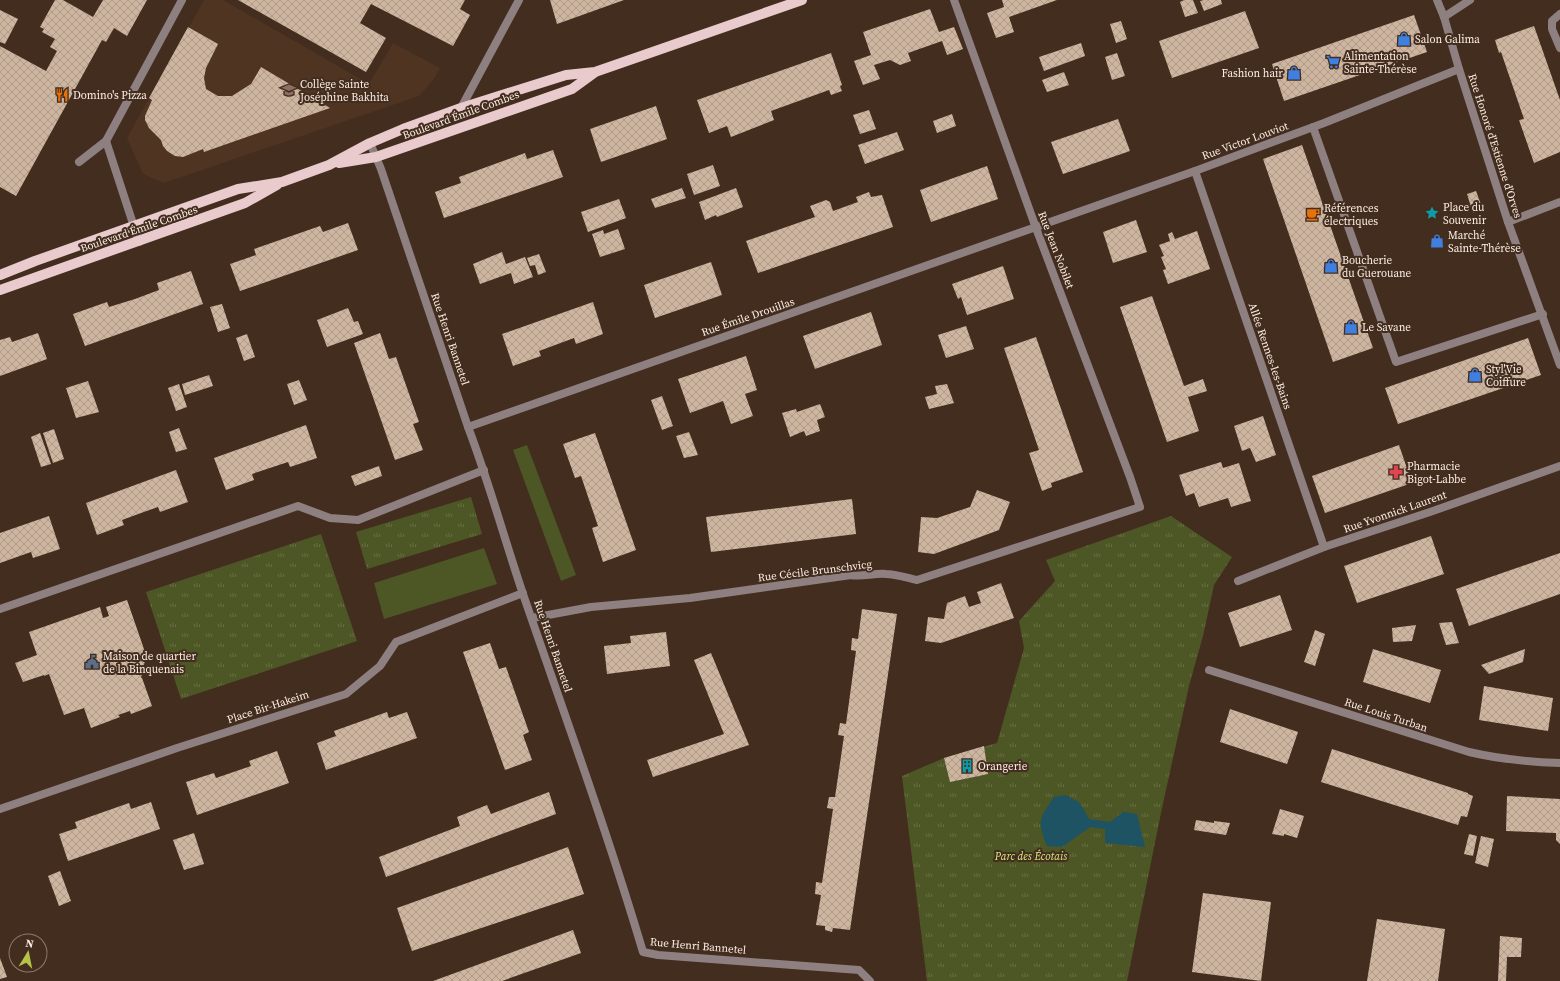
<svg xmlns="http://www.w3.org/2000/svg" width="1560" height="981" viewBox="0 0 1560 981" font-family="'Source Serif 4',serif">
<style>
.built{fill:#503422}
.green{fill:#4d5625}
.park{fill:url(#park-tufts)}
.water{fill:#1d5363}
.building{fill:url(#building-cross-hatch)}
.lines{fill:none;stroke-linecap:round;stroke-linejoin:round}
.lane{stroke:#8e7f80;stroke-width:8}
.street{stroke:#8e7f80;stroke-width:8}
.primary{stroke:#e9cbce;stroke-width:10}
.labels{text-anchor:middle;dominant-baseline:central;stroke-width:4;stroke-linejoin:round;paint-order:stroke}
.poi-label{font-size:11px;fill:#fcede4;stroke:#432d1e;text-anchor:start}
.street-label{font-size:11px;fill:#fcede4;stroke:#432d1e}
.park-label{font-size:11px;font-style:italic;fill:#d5ea81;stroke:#432d1e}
</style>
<defs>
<pattern id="park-tufts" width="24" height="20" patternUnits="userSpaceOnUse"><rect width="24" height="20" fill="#4d5625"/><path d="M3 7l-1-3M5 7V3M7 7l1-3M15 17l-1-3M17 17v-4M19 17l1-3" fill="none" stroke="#686f44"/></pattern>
<pattern id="building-cross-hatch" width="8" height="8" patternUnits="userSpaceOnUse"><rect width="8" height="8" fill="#cdb5a0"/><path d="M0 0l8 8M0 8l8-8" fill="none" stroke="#ad9a89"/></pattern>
</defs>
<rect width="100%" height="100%" fill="#432d1e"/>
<polygon class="built" points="204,0 223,0 369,84 393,43 440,68 434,79 419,96 164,183 143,174 127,138"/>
<g class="green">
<polygon points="527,445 576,575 561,581 513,450"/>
<polygon points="484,548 497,584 384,619 374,583"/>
</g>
<g class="park">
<polygon points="471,497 482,534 367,569 356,532"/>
<polygon points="1171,516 1232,557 1214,585 1203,636 1189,686 1162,808 1127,981 927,981 902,776 944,758 997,743 1024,648 1019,621 1055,581 1046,560"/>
<polygon points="321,534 357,641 181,699 146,592"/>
</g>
<path class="water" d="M1066,795l14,8 9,16 21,3 13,-10 14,2 8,33 -40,-4v-14l-15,-2 -28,20 -15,-1c-10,-27 -8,-26 7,-49z"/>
<g class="building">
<polygon points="55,0 63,0 93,17 103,0 147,0 127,36 114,28 106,42 102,40 16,196 0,187 0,46 46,71 57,51 50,47 55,39 42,32 44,29 40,27"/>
<polygon points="238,0 465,0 460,9 470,15 453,46 371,4 360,23 386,38 366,72"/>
<polygon points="550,0 624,0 557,24"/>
<polygon points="1002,0 1057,0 1009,17 1014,32 996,38 987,13 1004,7"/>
<polygon points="1184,0 1193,0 1198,13 1185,17 1180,2"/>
<polygon points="1204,0 1221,0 1222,4 1204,11 1200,1"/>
<polygon points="930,9 939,32 954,27 963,49 947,55 942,41 908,53 911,61 900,65 890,60 874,65 880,79 863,85 854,61 871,55 863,32"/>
<polygon points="0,10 18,19 5,44 0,42"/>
<polygon points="1245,11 1259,48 1172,78 1159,41"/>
<polygon points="1414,15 1427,52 1284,101 1272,64"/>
<polygon points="1121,21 1127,39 1116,43 1110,24"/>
<polygon points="1534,26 1560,100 1560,152 1534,163 1519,120 1524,119 1501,52 1499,53 1495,40"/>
<polygon points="188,27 218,44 206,68 204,78 206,89 218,96 232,96 251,84 261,67 330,108 204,152 203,149 183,157 175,156 167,151 163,146 161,140 149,128 145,120 145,116 152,100 149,98"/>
<polygon points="1081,43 1085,56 1044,71 1039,57"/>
<polygon points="831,53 842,85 840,86 842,91 831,95 829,90 771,111 774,120 731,137 727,126 709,133 697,100"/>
<polygon points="1117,53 1125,76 1112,80 1105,57"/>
<polygon points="1064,72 1069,85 1047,92 1042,80"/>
<polygon points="656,106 667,139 601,162 590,129"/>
<polygon points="869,110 876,129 860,134 853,115"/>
<polygon points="952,114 956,126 937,133 933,121"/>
<polygon points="1118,119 1130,151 1063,174 1051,142"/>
<polygon points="897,132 904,150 865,164 858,145"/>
<polygon points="1302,145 1373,348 1333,362 1263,159"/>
<polygon points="553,150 563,177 444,218 435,192 461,183 459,177 525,153 527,159"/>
<polygon points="713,165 720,186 694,195 687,174"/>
<polygon points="987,166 998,199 931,222 920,190"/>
<polygon points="682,188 686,198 655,208 651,199"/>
<polygon points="736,188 743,207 717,217 716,215 705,220 699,202"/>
<polygon points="1476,191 1483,210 1473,213 1467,194"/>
<polygon points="869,192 871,197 882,195 893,227 758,273 746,241 815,217 810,206 826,200 830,202 833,211 858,202 856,197"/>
<polygon points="619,199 626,218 588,232 581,212"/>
<polygon points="1136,220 1147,252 1113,263 1103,232"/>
<polygon points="348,223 358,250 240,291 230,264 256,255 254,249 320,226 323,232"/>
<polygon points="618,229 625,249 600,257 592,234 603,230 604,234"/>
<polygon points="1197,231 1210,269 1168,284 1163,270 1166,269 1161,257 1164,256 1159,245 1170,241 1168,234 1172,232 1175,239"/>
<polygon points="502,252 506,264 525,257 533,277 514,284 511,273 480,284 473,264"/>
<polygon points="539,254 546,272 538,275 535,265 530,266 527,258"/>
<polygon points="711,262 722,295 655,318 644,285"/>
<polygon points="1003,266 1014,299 967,315 961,297 958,299 952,284"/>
<polygon points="191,271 203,304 85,346 73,314 107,302 109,307 135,299 159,290 157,283"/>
<polygon points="1152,296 1184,386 1203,379 1207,391 1188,397 1199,431 1167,442 1120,307"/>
<polygon points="593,302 603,334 576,344 574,338 539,351 541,356 513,366 502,334"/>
<polygon points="222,304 230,328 218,332 210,307"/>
<polygon points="348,308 354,322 358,321 363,334 327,347 317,320"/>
<polygon points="871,312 882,345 815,369 803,336"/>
<polygon points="966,326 974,349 946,358 938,335"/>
<polygon points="38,333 47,359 0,376 0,340 10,337 12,342"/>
<polygon points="380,333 389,359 396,357 419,422 413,424 423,450 395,460 354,343"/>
<polygon points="247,334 255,357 244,361 236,338"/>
<polygon points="1036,337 1083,472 1051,483 1052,487 1042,491 1029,453 1039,450 1004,348"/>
<polygon points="1528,338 1541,375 1398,424 1385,388"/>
<polygon points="746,356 757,390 745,394 753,416 731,424 723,401 690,413 678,379"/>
<polygon points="209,375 213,386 185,395 182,384"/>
<polygon points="299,380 307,400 294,405 287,384"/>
<polygon points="88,381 99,412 76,418 66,388"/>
<polygon points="179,384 187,407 176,411 168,388"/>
<polygon points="947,384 954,403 929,409 925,397 937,394 935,386"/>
<polygon points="662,396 673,426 662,430 651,400"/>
<polygon points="820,404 825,417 817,420 820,431 806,436 804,431 790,437 782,413 796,409 797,412"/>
<polygon points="1263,416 1276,455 1256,462 1250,448 1242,451 1234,426"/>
<polygon points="306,425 317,458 290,467 288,462 252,474 254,480 226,490 214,458"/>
<polygon points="179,428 187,449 176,452 169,432"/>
<polygon points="54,429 64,459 53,463 43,433"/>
<polygon points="689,432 698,455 684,458 676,436"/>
<polygon points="40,433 51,464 41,467 31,437"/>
<polygon points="595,433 636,550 603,562 592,528 598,526 581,476 575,478 563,444"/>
<polygon points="1399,445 1412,483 1325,513 1312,476"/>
<polygon points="1221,462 1223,468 1239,463 1251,501 1231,507 1228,498 1199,507 1194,493 1186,496 1179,475"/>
<polygon points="379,466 382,476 355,486 351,476"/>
<polygon points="176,470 188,502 160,512 158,507 141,513 122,520 124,525 97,535 86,503"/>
<polygon points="977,490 1010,502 999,530 934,554 918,552 921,517 937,518 970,507"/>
<polygon points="852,499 856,534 711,552 706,517"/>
<polygon points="49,516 60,549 33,558 31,552 0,563 0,533"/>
<polygon points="1431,536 1444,574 1357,603 1344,566"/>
<polygon points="1560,553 1560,594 1469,626 1456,589"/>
<polygon points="1001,583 1014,618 941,643 925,641 928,617 944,619 947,603 965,596 969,607 981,603 977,592"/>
<polygon points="1280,595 1292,630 1240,647 1228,613"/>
<polygon points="127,600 144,649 146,656 141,678 142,678 152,706 131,714 130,711 118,715 120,717 91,728 84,708 64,715 49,674 44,676 44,675 23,682 15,663 37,655 29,632 100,607 103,618 109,616 106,607"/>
<polygon points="862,609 897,614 850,930 833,928 832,932 825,930 825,926 816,925 821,895 815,894 816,882 822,883 833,809 827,808 829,797 835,797 844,736 838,735 840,723 846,724 856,651 851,650 852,638 858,639"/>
<polygon points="1452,622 1459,643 1446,645 1439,623"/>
<polygon points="1416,625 1412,641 1393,642 1392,628"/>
<polygon points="1315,630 1325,634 1315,666 1304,662"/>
<polygon points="666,632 670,666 607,674 604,646 631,643 630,636"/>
<polygon points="490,643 499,669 506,667 529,732 523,735 532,760 505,770 463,652"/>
<polygon points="1373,649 1441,670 1430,703 1363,682"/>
<polygon points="1525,649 1523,662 1489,674 1481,665"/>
<polygon points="711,653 749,745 653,777 647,760 724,734 694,660"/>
<polygon points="1484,686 1553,698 1548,731 1479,720"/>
<polygon points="1230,709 1298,732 1287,764 1220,742"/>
<polygon points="387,712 389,718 407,712 417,738 326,770 317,743 336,736 334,731"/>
<polygon points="984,746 988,774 950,782 944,758"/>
<polygon points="1332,749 1468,793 1468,794 1473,796 1467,817 1461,816 1458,825 1321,782"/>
<polygon points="277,751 289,783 197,815 186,782 214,773 216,778 251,766 249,761"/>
<polygon points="549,792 556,814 386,877 379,857 460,826 457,817 487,805 491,814"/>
<polygon points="1507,796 1560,799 1560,844 1556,840 1556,833 1506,831"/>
<polygon points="151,802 160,829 68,861 59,834 77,828 75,822 129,803 131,809"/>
<polygon points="1280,809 1304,816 1297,838 1284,834 1284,836 1272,834"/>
<polygon points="1196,820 1214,823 1214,821 1230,823 1226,835 1194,830"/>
<polygon points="194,833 204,864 184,870 173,840"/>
<polygon points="1469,834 1477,836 1473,856 1464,854"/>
<polygon points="1481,836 1494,839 1488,867 1475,863"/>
<polygon points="568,847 584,894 412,951 397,908"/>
<polygon points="60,871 71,901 59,906 48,876"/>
<polygon points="1203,893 1271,902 1261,981 1192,972"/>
<polygon points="1377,919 1445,929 1438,981 1367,981"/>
<polygon points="573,930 581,953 502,981 433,981"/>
<polygon points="1500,936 1522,938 1521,957 1507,957 1506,981 1498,981"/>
<polygon points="0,958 7,977 0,979"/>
</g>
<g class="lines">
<g class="lane">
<polyline points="1313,127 1396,362 1543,314"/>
<polyline points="79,162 106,141"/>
</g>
<g class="street">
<polyline points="1437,0 1444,17 1459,69 1508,222 1560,365"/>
<polyline points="1560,14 1552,21 1552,29 1560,48"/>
<polyline points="1444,17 1470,0"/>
<polyline points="461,108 519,0"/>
<path d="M370,143l11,26 87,258c21,55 36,111 55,167 41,119 84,237 120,358l15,3 201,15 11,11"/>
<polyline points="1195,171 1324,547"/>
<polyline points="1508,222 1560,202"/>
<polyline points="139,242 106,141 182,0"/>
<polyline points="468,427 1195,171 1324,123 1459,69"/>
<polyline points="1238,581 1324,547 1430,512 1560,466"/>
<polyline points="0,609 298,506 330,518 358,520 484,470"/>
<path d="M532,618l59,-11 99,-9 161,-23c11,2 23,-2 35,-1 10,0 21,4 31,6l223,-73 -10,-30 -94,-249 -82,-228"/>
<path d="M1209,670l260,82c30,7 60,10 91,11"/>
<polyline points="0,809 177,748 346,694 380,666 396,642 523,593"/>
</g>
<g class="primary">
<polyline points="339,163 376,157 572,89 594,73"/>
<polyline points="0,275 35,261 238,189 282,182 329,165 370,143 403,129 461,108 566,75 595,72 802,0"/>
<polyline points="0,290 245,203 277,185"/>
</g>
</g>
<defs>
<g id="shop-bare" transform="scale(1.08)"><path d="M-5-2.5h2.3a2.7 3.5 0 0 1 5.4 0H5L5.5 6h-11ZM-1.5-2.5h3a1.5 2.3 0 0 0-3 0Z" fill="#3f7fe0" stroke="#432d1e" stroke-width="2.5" paint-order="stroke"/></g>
<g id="supermarket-bare" transform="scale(1.08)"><path d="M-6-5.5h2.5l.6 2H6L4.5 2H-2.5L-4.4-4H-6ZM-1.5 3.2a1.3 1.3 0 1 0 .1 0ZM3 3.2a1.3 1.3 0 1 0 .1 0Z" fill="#3f7fe0" stroke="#432d1e" stroke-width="2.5" paint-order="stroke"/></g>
<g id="school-bare" transform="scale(1.08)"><path d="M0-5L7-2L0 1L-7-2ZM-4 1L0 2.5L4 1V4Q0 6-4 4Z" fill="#8d6e63" stroke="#432d1e" stroke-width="2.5" paint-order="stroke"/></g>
<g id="restaurant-bare" transform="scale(1.08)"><path d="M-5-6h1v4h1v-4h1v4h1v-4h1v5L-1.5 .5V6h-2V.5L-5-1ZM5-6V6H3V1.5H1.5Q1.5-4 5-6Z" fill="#e8710a" stroke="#432d1e" stroke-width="2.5" paint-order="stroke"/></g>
<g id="sight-bare" transform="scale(1.08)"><path d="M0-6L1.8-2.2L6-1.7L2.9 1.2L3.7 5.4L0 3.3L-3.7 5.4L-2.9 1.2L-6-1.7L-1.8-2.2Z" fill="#0f9aa8" stroke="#432d1e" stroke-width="2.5" paint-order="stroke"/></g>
<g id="cafe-bare" transform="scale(1.08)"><path d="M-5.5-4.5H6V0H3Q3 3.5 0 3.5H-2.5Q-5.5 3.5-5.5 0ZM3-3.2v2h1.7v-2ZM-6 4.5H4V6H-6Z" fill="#e8710a" stroke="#432d1e" stroke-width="2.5" paint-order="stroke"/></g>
<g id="pharmacy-bare" transform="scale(1.08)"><path d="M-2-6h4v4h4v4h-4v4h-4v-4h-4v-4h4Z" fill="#e0444e" stroke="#432d1e" stroke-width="2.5" paint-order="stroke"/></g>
<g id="civic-bare" transform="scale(1.08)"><path d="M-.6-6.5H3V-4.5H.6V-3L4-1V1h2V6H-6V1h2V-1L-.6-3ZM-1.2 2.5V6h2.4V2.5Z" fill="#5c6f8a" stroke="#432d1e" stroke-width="2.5" paint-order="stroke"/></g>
<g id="building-bare" transform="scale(1.08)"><path d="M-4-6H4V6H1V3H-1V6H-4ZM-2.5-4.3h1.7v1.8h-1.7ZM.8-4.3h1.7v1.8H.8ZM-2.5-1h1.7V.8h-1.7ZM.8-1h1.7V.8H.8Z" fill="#0f9aa8" stroke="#432d1e" stroke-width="2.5" paint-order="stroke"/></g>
</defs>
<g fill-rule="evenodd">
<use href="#shop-bare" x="1404" y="39"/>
<use href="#supermarket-bare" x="1333" y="62"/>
<use href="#shop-bare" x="1294" y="73"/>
<use href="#school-bare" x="289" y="90"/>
<use href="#restaurant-bare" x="62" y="95"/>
<use href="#sight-bare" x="1432" y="213"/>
<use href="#cafe-bare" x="1313" y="214"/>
<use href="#shop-bare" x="1437" y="241"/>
<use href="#shop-bare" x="1331" y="266"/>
<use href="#shop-bare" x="1351" y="327"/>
<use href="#shop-bare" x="1475" y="375"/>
<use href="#pharmacy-bare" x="1396" y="472"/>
<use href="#civic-bare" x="92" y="662"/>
<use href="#building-bare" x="967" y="766"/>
</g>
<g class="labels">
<g class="poi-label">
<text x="1415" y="39">Salon Galima</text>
<text x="1344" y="56">Alimentation<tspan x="1344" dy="13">Sainte-Thérèse</tspan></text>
<text x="1283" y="73" text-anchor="end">Fashion hair</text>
<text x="300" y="84">Collège Sainte<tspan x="300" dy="13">Joséphine Bakhita</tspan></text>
<text x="73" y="95">Domino's Pizza</text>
<text x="1443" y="207">Place du<tspan x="1443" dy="13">Souvenir</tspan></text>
<text x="1324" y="208">Références<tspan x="1324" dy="13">électriques</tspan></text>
<text x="1448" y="235">Marché<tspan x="1448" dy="13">Sainte-Thérèse</tspan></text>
<text x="1342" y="260">Boucherie<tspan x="1342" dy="13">du Guerouane</tspan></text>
<text x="1362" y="327">Le Savane</text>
<text x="1486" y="369">Styl'Vie<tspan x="1486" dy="13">Coiffure</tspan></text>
<text x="1407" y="466">Pharmacie<tspan x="1407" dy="13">Bigot-Labbe</tspan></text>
<text x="103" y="656">Maison de quartier<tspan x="103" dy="13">de la Binquenais</tspan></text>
<text x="978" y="766">Orangerie</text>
</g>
<g class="street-label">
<text transform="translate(461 115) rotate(-20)">Boulevard Émile Combes</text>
<text transform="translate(1245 141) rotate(-20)">Rue Victor Louviot</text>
<text transform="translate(1495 146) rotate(72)">Rue Honoré d'Estienne d'Orves</text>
<text transform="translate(139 229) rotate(-19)">Boulevard Émile Combes</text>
<text transform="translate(1056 250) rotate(69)">Rue Jean Nobilet</text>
<text transform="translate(748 317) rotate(-19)">Rue Émile Drouillas</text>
<text transform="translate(450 339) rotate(71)">Rue Henri Bannetel</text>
<text transform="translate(1270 356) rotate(71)">Allée Rennes-les-Bains</text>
<text transform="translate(1395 512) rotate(-19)">Rue Yvonnick Laurent</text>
<text transform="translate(815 571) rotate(-7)">Rue Cécile Brunschvicg</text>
<text transform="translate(553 646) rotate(71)">Rue Henri Bannetel</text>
<text transform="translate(268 707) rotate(-18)">Place Bir-Hakeim</text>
<text transform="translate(1386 715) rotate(18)">Rue Louis Turban</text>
<text transform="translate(698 946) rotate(5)">Rue Henri Bannetel</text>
</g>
<g class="park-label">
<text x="1031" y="856">Parc des Écotais</text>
</g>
</g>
<g transform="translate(28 953) rotate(10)"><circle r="19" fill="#432d1e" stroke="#8d7a6d"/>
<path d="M0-3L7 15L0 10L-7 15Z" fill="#b4c24a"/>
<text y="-6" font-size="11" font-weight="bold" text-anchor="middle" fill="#fcede4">N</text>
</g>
</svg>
